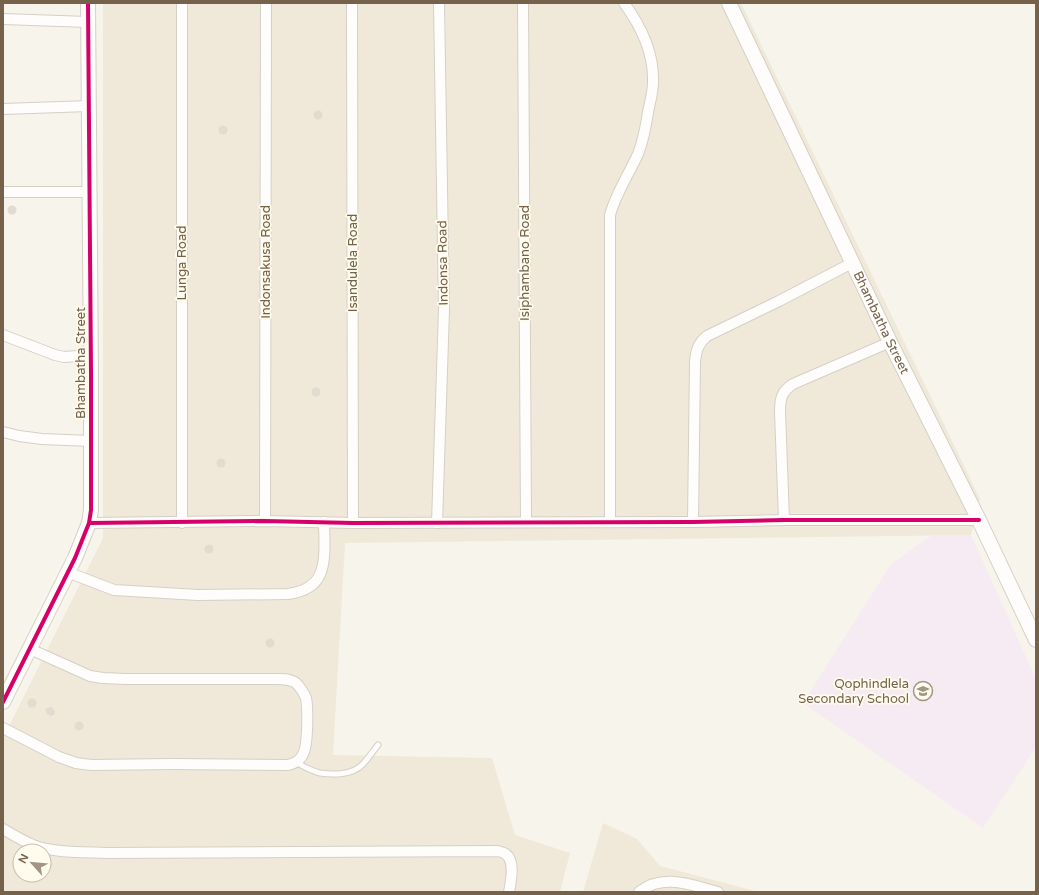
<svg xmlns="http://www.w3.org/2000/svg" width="1039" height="895" viewBox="0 0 1039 895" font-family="'Varela Round',sans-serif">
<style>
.residential{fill:#f0e9d9;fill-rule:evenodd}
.education{fill:#f6ebf3}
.building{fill:#e2dbd0}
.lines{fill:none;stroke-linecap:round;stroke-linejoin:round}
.lane-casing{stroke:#d4d0c7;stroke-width:7}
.street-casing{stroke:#d4d0c7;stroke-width:12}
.secondary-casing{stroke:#d5d0c6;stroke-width:16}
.lane{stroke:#fefdfc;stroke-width:5}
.street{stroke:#fefdfc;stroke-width:10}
.secondary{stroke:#fefdfc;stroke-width:14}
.cycleway-casing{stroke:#fffbed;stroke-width:6}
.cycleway{stroke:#d6006c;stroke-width:4}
.labels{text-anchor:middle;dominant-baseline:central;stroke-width:3.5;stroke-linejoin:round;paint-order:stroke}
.street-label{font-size:13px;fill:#76624b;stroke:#fffbed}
.poi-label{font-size:13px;fill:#76624b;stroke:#fffbed;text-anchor:end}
</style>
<rect width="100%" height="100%" fill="#f7f4eb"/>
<g class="residential">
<path d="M103,3h638l239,496 -9,36 -626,8 -12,212 159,3 23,77 55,18 -10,39h-557v-154l100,-200zM20,851h24v24h-24z"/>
<polygon points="603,823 637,839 660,866 759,892 583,892"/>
</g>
<polygon class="education" points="932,535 971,535 1036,679 1036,747 983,828 803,703 891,564"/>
<g class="building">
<circle cx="318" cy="115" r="4.5"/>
<circle cx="223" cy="130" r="4.5"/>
<circle cx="12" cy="210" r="4.5"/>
<circle cx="316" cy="392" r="4.5"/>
<circle cx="221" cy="463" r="4.5"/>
<circle cx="209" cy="549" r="4.5"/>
<circle cx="270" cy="643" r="4.5"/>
<circle cx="32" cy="703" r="4.5"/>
<polygon points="50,707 53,708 55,711 54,715 51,716 47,714 45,709"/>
<circle cx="79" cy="726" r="4.5"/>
</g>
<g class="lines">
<g class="lane-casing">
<path id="lane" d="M296,762c8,5 15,9 24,11 13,2 32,2 42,-8 6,-6 11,-14 16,-20"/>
</g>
<g class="street-casing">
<g id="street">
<polyline points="352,3 353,523"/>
<polyline points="523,3 526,522"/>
<polyline points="3,19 88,22"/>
<polyline points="3,109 89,106"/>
<polyline points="3,192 90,192"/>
<polyline points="3,335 55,355 64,357 91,355"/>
<polyline points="3,432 19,436 42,439 91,441"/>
<path d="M784,520l-4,-108c0,-13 1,-20 13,-28l97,-42"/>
<polyline points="265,521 266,3"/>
<path d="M610,522v-307c6,-22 19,-41 28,-61 5,-13 8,-28 10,-42 2,-10 5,-20 5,-30 1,-30 -12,-56 -29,-79"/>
<path d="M693,522l2,-160c1,-11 3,-19 12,-26l72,-35 73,-38"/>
<polyline points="89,523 265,521 353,523 693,522 784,520 979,520"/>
<polyline points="182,523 182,3"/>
<polyline points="437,523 444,309 439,3"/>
<path d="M67,572l47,18 84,5 90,-1c7,-1 15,-3 21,-7 20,-11 15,-46 15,-65"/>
<path d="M3,728l56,29 17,6 7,1 9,1 79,-1 117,1c7,-2 12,-4 15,-11 5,-8 5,-46 3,-56 -2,-5 -6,-11 -10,-15 -7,-5 -17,-4 -25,-4h-146l-22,-1 -13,-2 -60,-27"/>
<path d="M3,829c10,6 20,12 30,16 18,8 54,7 74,8l391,-2c2,1 4,1 6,2 12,6 7,28 5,39"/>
<path d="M639,892c24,-19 52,-7 79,0"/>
</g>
</g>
<g class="secondary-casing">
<g id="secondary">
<path id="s1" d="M729,3l161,339 89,178 57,120"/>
<polyline points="3,702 75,558 89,523 91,510 91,374 88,3"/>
</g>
</g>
<use href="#lane" class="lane"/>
<use href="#street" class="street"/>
<use href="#secondary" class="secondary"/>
<g class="cycleway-casing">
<g id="cycleway">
<polyline points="89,523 265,521 353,523 693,522 784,520 979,520"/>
<polyline points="3,702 75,558 89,523 91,510 91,374 88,3"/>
</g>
</g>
<use href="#cycleway" class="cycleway"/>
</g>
<defs>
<g id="school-ring" transform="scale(1)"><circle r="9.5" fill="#fffbed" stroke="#a39583" stroke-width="1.5"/><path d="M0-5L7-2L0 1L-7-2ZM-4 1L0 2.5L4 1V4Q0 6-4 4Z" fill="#a39583"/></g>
</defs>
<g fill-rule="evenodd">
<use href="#school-ring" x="923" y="691"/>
</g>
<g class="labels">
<g class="street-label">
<text transform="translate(266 262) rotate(-90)">Indonsakusa Road</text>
<text transform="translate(182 263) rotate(-90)">Lunga Road</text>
<text transform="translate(353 263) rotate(-90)">Isandulela Road</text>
<text transform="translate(443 263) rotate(-91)">Indonsa Road</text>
<text transform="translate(525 263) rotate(-90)">Isiphambano Road</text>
<text stroke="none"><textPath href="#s1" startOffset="354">Bhambatha Street</textPath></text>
<text transform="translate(81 363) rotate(-90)">Bhambatha Street</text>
</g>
<g class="poi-label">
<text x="909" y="684">Qophindlela<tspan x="909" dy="15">Secondary School</tspan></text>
</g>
</g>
<rect width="1039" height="895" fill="none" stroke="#76624b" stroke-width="8"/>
<g transform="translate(32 863) rotate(297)"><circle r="19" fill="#fffbed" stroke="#c8beac"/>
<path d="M0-3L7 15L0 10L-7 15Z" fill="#a39583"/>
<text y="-6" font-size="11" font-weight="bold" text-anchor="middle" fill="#76624b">N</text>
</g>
</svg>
